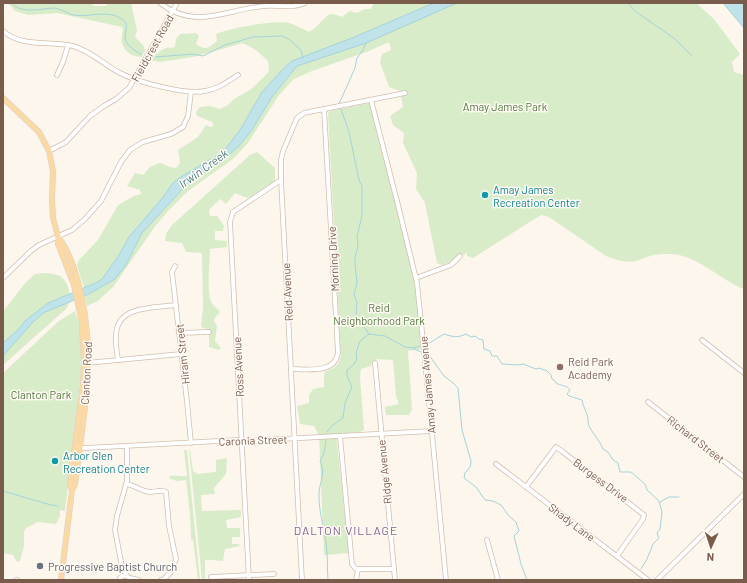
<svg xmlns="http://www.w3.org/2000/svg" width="747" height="583" viewBox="0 0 747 583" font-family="Barlow,sans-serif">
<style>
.green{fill:#d8ecc9}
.water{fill:#bfe3e8;stroke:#a5d3da}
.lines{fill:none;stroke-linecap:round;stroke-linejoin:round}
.stream{stroke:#a5d3da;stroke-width:1}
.minor-casing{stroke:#d1beb0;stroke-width:5.5}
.major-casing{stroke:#dad1cd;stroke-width:6}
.minor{stroke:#fff;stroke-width:4}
.major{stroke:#fbd9a5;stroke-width:5}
.culture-dot{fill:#0f9aa8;stroke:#fffaf3;stroke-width:1.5}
.education-dot{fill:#8d6e63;stroke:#fffaf3;stroke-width:1.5}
.worship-dot{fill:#6b7280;stroke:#fffaf3;stroke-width:1.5}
.labels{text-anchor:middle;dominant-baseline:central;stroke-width:3;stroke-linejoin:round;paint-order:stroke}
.street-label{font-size:11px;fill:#7a5c4d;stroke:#fffaf3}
.park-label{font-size:11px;fill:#537a41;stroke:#fffaf3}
.culture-label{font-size:11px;fill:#0d838f;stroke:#fffaf3;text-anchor:start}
.education-label{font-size:11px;fill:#785e54;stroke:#fffaf3;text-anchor:start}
.worship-label{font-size:11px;fill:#5b616d;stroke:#fffaf3;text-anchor:start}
.water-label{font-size:12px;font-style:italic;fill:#437c86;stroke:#fffaf3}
.neighbourhood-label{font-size:12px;letter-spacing:1px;fill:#846695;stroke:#fffaf3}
</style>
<rect width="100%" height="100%" fill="#fdf6ec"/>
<g class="green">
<path d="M8,3h84l1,3h13l2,-3h23l6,27 -2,7 8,8 2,5 -3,7c-15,0 -24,-12 -19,-27l-1,-3 -65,-14 -29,2 -13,-4z"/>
<path d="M374,3h60l-82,35 -60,23 -8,7 -22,24 -22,38 -17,22 -44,26 -7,6 -8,12 -35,41 -10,18 -17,24 -3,3 -15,6 -7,-23 2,-5 19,-20 20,-35 16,-9 7,-2 -1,-4 -13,-4 8,-13 8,2 7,-8 10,-4 10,4 6,1 4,-5 -2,-13 20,-13 8,-12 4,2 4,-1 -2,-4 -15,-6 -1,-4 4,-5 10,-1 10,3 8,-4 6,-6 16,-9 13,-12 6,-7 -1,-10 -12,-11 -13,-7 -50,14 -33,5 -10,-2c3,-4 12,-11 16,-12 4,-1 5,1 9,-2l1,-7 4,-5 16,-1 3,3 -3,8c10,7 13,4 21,-3l-1,-7c14,-6 58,-14 73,-11 7,2 14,6 20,9 4,-3 8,-5 11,-9 9,-9 9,-12 22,-6l8,-6 7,2 8,-4h6z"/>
<path d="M439,3h257l18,16 26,35 -8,8 2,10 10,3v214c-24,-9 -45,-33 -72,-35 -7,0 -16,0 -22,2 -4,1 -7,3 -11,4 -11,4 -23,0 -33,-4l-57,-39 -8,-2 -68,43 -6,-2v-3l-20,11v-1l-6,2 -4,-2 -12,-60 -9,-14 1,-16 -14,-30 1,-10 -11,-8 -3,-9 13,-9 -3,-16 -11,-4 -9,-25 2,-8 9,-4 -2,-8 -20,9 -57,20 -18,8 -15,16 -31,48 -15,16 -45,32 -19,19 -13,15 -43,62 -15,14 -11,5 -2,-10 4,-2 44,-44 9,-17 38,-42 10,-10 15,-10 17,-10 17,-15 13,-16 20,-33 25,-31 69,-23 21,-10z"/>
<path d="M370,103l44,171 4,32 4,43 -14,2 4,58 -3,6h-23l-1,-8 14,-3 -3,-8 -3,-36 -17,-1v4h-4l-1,3 -10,3 -1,8 4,53 -5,2 -23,2 13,119 -25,2 -5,-120 -5,-9 -14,-2 -3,-18 12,-3v-8l4,-6 11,-2v-11l1,-5c9,-2 14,-6 16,-15l-13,-243 2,-2z"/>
<path d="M257,152l18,16v13l-18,13 -10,4 -12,-5 -9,11 -6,-5 -11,11 1,6h7l7,10 -1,5h-8v9l12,1v6l-17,2c0,10 -4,47 2,54 1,3 5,5 7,7v4l-3,2 -2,5 3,5 -2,15 6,7 -2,2 -10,-3v-17l-8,-3 2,-20 -1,-54 -16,-1 -4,-9 -17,-2 1,-7 6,-9 78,-70z"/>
<path d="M44,273c5,0 11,1 16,3 10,7 12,22 7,32l-64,57v-52l1,-3 22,-28 9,-8z"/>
<polygon points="75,311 81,329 82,366 65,511 60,510 60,516 56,524 38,522 26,528 24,532 24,546 20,561 17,562 13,555 3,553 3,373 59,321"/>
<path d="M189,449l1,1 3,21 4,3 19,-2v-12l11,-2 -1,16 -12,14 1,6 -14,1 1,16 39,-1v7l-15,3 1,8h13v9h-8v7h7l1,2 -15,3 -2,12c-6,0 -10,-2 -18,-1v20h-3z"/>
<path d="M184,450h3l13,130h-2l-5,-40 -2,-1 -1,-24 -4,-35 -9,1 -7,-2 -1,-3c7,-1 12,1 18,0z"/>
</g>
<g class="water">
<polygon points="434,3 457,3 366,43 297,66 272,97 252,130 239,146 222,161 205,170 190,181 142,233 126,265 115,279 89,294 43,313 33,322 3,356 3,343 19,329 25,321 48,303 98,282 102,279 119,255 129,237 164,196 172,184 179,178 223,152 240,130 262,92 284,68 292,61 352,38"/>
<polygon points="723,3 744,3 744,28"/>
</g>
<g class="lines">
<g class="stream">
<path d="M12,3c7,11 29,6 41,5 7,0 13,5 20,7 18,3 39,-8 53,8 1,6 -1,9 -1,14 0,8 10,14 16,17"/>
<polyline points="628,3 635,11 675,39 692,56"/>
<polyline points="155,57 193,54 203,56 225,45 253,37 282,36 289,39 301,50 303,58"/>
<polyline points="339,104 355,68 357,58 363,50 366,43"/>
<polyline points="341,109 349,132 359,180 362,186 362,216 357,236 358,246 355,257 355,265 357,283 354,294 357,303 356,316 369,334"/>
<path d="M428,344l16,-10c9,3 14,4 22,0l5,3 4,-1 4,3 4,1 1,9 6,2 2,5h5l5,8 16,1 5,-1 13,5 3,-1 8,3 4,4 1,4 3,2 1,2c5,3 11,2 14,7l-3,4 2,2 13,4c1,7 5,12 6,18 0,4 0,7 2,10 4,7 10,13 13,21l5,3 5,8 5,3 2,9h11l14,12 2,6 12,11 3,11 -2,17 -3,4 2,5 -6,6 -6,15 -6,10"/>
<polyline points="413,348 420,346"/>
<polyline points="429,355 444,376 453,383 458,388 462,430 471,461 470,467 465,473 464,478 476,487 485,500 493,501 501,505 509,516 516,522 519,531 514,536 521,564 527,580"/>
<path d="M327,432l6,-7 10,-7 2,-15 7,-16 -5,-11v-6c6,-5 12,-8 9,-17l4,-12 9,-7 16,2 20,11 7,1 9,4"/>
<path d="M326,441l-2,12 -4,8c7,14 -2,22 -1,36 0,15 5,30 7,46 2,12 1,25 2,37"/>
<polyline points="3,491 51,505 58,506"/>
<polyline points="660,502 669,497 679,497"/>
</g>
<g class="minor-casing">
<g id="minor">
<path d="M160,3c36,28 66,6 105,3 14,-1 27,3 40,-3"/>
<path d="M3,31c20,17 45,9 70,15 18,5 30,18 47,27 17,9 66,22 85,18 13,-2 22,-9 33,-16"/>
<polyline points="57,75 63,62 68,45"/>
<polyline points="371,100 398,205 417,283 426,371 446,580"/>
<polyline points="49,151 66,142 90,116 104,106 116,99 129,88 177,3"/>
<polyline points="175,266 172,272 187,402 191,443"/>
<polyline points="3,278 31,251 39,245 72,230 85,219 101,201 121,162 130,150 143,142 171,134 183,127 188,116 191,92"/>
<polyline points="416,278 451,265 460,256"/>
<polyline points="180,333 209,332"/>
<polyline points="702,340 744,373"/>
<path d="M118,360c-1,-8 -3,-17 -2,-25 1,-30 38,-27 60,-30"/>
<polyline points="87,363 181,354"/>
<polyline points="375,363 395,580"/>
<path d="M291,369c16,0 44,5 47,-16l-14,-244"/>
<polyline points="648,402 744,477"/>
<polyline points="340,436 352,564 355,568 358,569"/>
<polyline points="127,446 127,481 117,516 115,530 122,567 127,576"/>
<polyline points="77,447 85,448 238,440 246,441 432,431"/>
<polyline points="496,464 648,580"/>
<path d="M126,484c9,1 16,8 25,8 5,0 10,-3 15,0l3,34 7,33 -5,13 -8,8h-2"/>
<polyline points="526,487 556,447 563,452 644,515 643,519 617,556"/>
<polyline points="487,540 498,580"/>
<polyline points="358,569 394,569"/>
<polyline points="211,577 274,574"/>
<polyline points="130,578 139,580"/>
<polyline points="16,580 17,580"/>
<path d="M119,580c3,-6 9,-5 12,0"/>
<polyline points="249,580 230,222 233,212 281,180"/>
<polyline points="302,580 281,180 281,160 283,151 297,118 304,113 405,93"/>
<polyline points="356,580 358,569"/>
<polyline points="657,580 744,494"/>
</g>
</g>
<g class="major-casing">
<g id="major">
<polyline points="3,98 39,132 49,151 53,171 52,199 53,218 58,237 58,244 74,285 82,323 84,363 83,384 70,485 72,490 61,580"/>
<path d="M58,237c9,11 15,27 19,41 21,71 7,135 -2,207l-3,5"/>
</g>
</g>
<use href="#minor" class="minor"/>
<use href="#major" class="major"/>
</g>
<g class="culture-dot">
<circle cx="485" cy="195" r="4"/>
<circle cx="55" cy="461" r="4"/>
</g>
<circle class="education-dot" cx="560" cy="367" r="4"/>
<circle class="worship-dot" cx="40" cy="566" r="4"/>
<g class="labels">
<g class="street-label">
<text transform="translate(152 48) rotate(-61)">Fieldcrest Road</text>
<text transform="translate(333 259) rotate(-93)">Morning Drive</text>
<text transform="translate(287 292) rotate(-93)">Reid Avenue</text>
<text transform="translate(182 354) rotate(-96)">Hiram Street</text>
<text transform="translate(238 367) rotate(-93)">Ross Avenue</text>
<text transform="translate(86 373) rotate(-87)">Clanton Road</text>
<text transform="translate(427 385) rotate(-95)">Amay James Avenue</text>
<text transform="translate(696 439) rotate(38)">Richard Street</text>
<text transform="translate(253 440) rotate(-2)">Caronia Street</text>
<text transform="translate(384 472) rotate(-96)">Ridge Avenue</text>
<text transform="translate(601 480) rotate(37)">Burgess Drive</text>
<text transform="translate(572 522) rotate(37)">Shady Lane</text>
</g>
<g class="park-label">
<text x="505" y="106">Amay James Park</text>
<text x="379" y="307">Reid<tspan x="379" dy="13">Neighborhood Park</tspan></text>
<text x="41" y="394">Clanton Park</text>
</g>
<g class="culture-label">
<text x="493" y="189">Amay James<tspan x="493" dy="13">Recreation Center</tspan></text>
<text x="63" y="455">Arbor Glen<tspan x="63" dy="13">Recreation Center</tspan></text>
</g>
<g class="education-label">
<text x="568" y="361">Reid Park<tspan x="568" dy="13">Academy</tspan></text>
</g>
<g class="worship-label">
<text x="48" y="566">Progressive Baptist Church</text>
</g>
<g class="water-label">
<text transform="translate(203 168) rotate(-36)">Irwin Creek</text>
</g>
<g class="neighbourhood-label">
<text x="346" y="530">DALTON VILLAGE</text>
</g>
</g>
<rect width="747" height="583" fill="none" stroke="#7a5c4d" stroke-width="8"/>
<g transform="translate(711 547) rotate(183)" stroke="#fffaf3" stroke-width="3" paint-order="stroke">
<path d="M0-3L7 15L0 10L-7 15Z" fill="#7a5c4d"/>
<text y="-6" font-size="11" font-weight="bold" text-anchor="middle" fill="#7a5c4d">N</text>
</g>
</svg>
